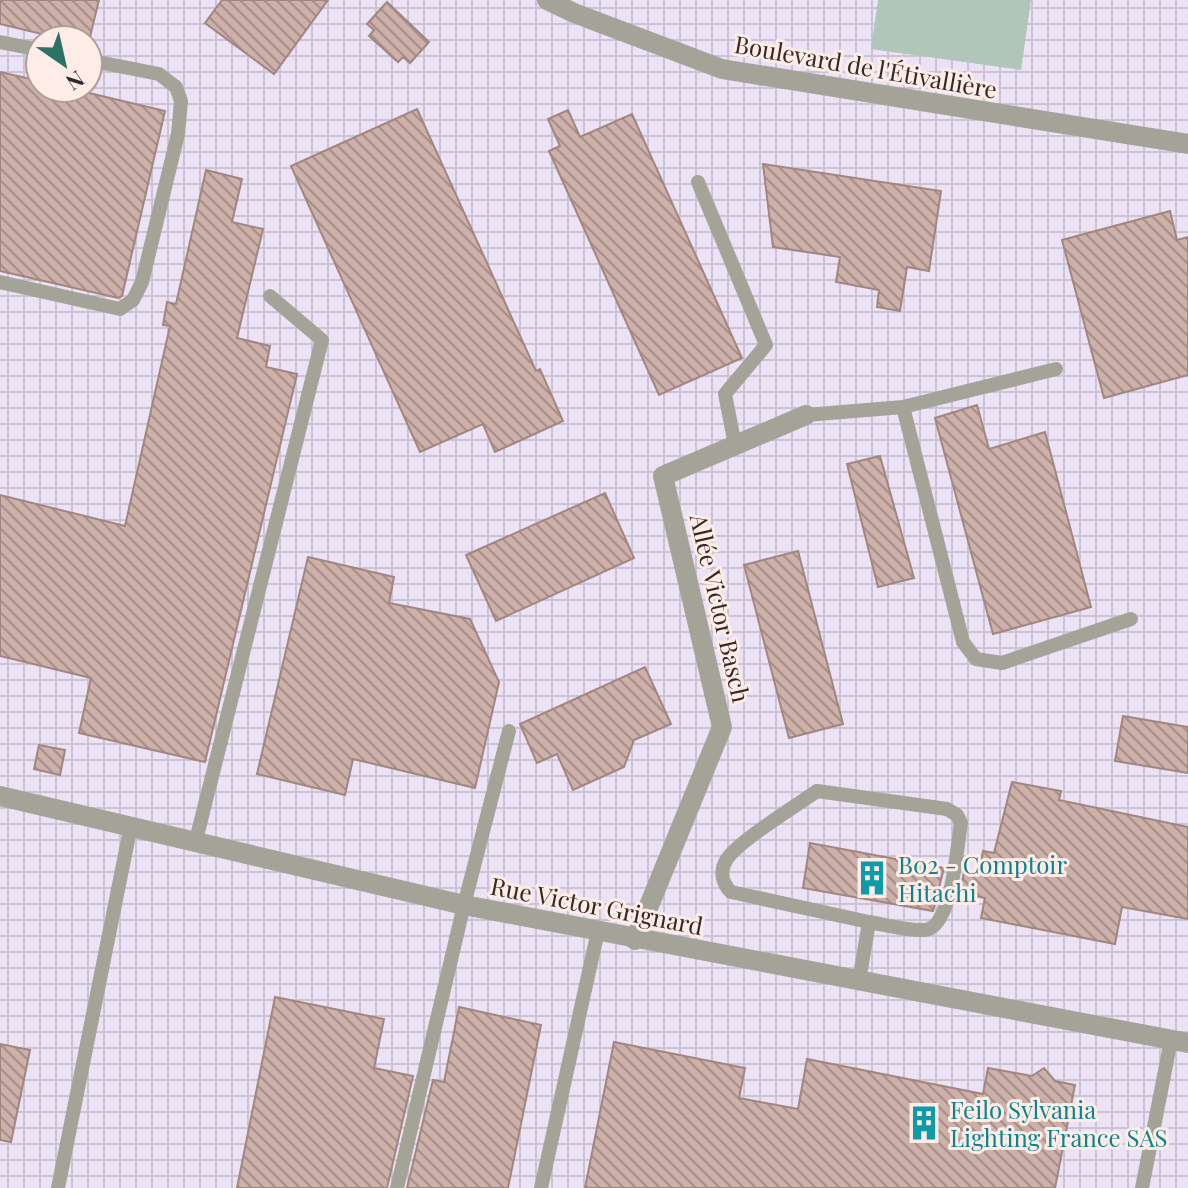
<svg xmlns="http://www.w3.org/2000/svg" width="1188" height="1188" viewBox="0 0 1188 1188" font-family="'Playfair Display',serif">
<style>
.industrial{fill:url(#industrial-grid);fill-rule:evenodd}
.pitch{fill:#afc6b9}
.building{fill:url(#building-back-hatch);stroke:#a1867f;stroke-width:2}
.lines{fill:none;stroke-linecap:round;stroke-linejoin:round}
.lane{stroke:#a4a398;stroke-width:14}
.street{stroke:#a4a398;stroke-width:20}
.labels{text-anchor:middle;dominant-baseline:central;stroke-width:6;stroke-linejoin:round;paint-order:stroke}
.street-label{font-size:24px;fill:#342926;stroke:#feece6}
.culture-label{font-size:24px;fill:#0d838f;stroke:#feece6;text-anchor:start}
</style>
<defs>
<pattern id="industrial-grid" width="8" height="8" patternUnits="userSpaceOnUse" patternTransform="scale(2)"><rect width="8" height="8" fill="#ece2f6"/><path d="M0 4h8M4 0v8" fill="none" stroke="#cbc2d3"/></pattern>
<pattern id="building-back-hatch" width="6" height="6" patternUnits="userSpaceOnUse" patternTransform="scale(2)"><rect width="6" height="6" fill="#ccb0a9"/><path d="M-1 5l2 2M0 0l6 6M5-1l2 2" fill="none" stroke="#a68f89"/></pattern>
</defs>
<rect width="100%" height="100%" fill="#feece6"/>
<path class="industrial" d="M0,0h1188v1188h-1188zM40,40h48v48h-48z"/>
<polygon class="pitch" points="878,0 1031,0 1021,70 871,49"/>
<g class="building">
<polygon points="0,0 99,0 88,45 88,40 67,40 0,24"/>
<polygon points="222,0 328,0 274,74 205,23"/>
<polygon points="387,2 429,42 410,63 403,57 398,62 369,36 374,30 367,24"/>
<polygon points="0,72 40,81 40,88 68,88 165,111 122,296 118,298 0,271"/>
<polygon points="417,109 536,371 540,369 563,421 495,452 483,424 420,452 291,166"/>
<polygon points="568,110 580,137 632,114 742,358 659,395 549,151 560,146 548,119"/>
<polygon points="763,164 941,191 929,271 907,267 900,311 877,307 879,290 836,282 840,257 773,247"/>
<polygon points="206,170 242,179 232,222 263,229 237,338 270,346 266,367 297,374 205,762 79,733 91,678 0,656 0,495 125,526 170,326 163,325 167,302 176,304"/>
<polygon points="1170,211 1177,240 1188,237 1188,375 1104,398 1062,240"/>
<polygon points="977,405 989,449 1045,432 1091,607 993,634 935,418"/>
<polygon points="880,456 914,578 878,587 847,464"/>
<polygon points="605,493 634,558 496,621 466,555"/>
<polygon points="798,551 843,724 789,738 744,565"/>
<polygon points="308,557 394,577 389,603 470,619 499,682 475,788 353,759 345,795 257,774"/>
<polygon points="645,667 671,724 634,740 624,767 573,790 557,754 537,763 520,724"/>
<polygon points="1123,716 1188,727 1188,773 1115,761"/>
<polygon points="39,745 65,750 60,775 34,769"/>
<polygon points="1012,782 1061,791 1059,800 1188,827 1188,919 1122,907 1115,944 981,918 985,898 960,893 964,872 979,874 983,851 994,853"/>
<polygon points="810,843 944,868 933,911 803,888"/>
<polygon points="275,997 384,1019 374,1068 413,1076 387,1188 237,1188"/>
<polygon points="459,1007 541,1025 508,1188 407,1188 433,1080 444,1082"/>
<polygon points="614,1042 745,1068 739,1098 798,1109 807,1059 983,1094 988,1068 1032,1076 1044,1068 1055,1081 1075,1085 1055,1188 585,1188"/>
<polygon points="0,1044 30,1050 11,1142 0,1140"/>
</g>
<g class="lines">
<g class="lane">
<polyline points="0,42 40,50"/>
<polyline points="698,182 766,345 725,394 735,445"/>
<polyline points="0,282 120,309 133,300 142,282 178,134 181,101 176,87 159,74 88,60"/>
<polyline points="903,407 963,642 976,659 1002,663 1131,619"/>
<polyline points="806,415 903,407 1056,369"/>
<polyline points="196,840 322,340 270,296"/>
<path d="M859,981l10,-59c17,3 38,9 56,8 27,-2 32,-84 36,-107l-4,-8 -10,-6 -130,-18c-21,15 -77,49 -90,68 -8,12 -5,24 4,33l138,30"/>
<polyline points="58,1188 131,825"/>
<polyline points="397,1188 464,905 509,731"/>
<polyline points="541,1188 598,931"/>
<polyline points="1142,1188 1171,1040"/>
</g>
<g class="street">
<polyline points="547,0 574,13 722,69 1188,144"/>
<polyline points="0,796 464,905 1188,1043"/>
<polyline points="635,940 722,727 663,476 806,415"/>
</g>
</g>
<defs>
<g id="building-bare" transform="scale(2.76)"><path d="M-4-6H4V6H1V3H-1V6H-4ZM-2.5-4.3h1.7v1.8h-1.7ZM.8-4.3h1.7v1.8H.8ZM-2.5-1h1.7V.8h-1.7ZM.8-1h1.7V.8H.8Z" fill="#0f9aa8" stroke="#feece6" stroke-width="2.5" paint-order="stroke"/></g>
</defs>
<g fill-rule="evenodd">
<use href="#building-bare" x="872" y="878"/>
<use href="#building-bare" x="924" y="1123"/>
</g>
<g class="labels">
<g class="street-label">
<text transform="translate(866 66) rotate(10)">Boulevard de l'Étivallière</text>
<text transform="translate(721 608) rotate(77)">Allée Victor Basch</text>
<text transform="translate(597 905) rotate(11)">Rue Victor Grignard</text>
</g>
<g class="culture-label">
<text x="898" y="864">B02 - Comptoir<tspan x="898" dy="28">Hitachi</tspan></text>
<text x="950" y="1109">Feilo Sylvania<tspan x="950" dy="28">Lighting France SAS</tspan></text>
</g>
</g>
<g transform="translate(64 64) rotate(146)"><circle r="38" fill="#feece6" stroke="#ad9e99" stroke-width="2"/>
<path d="M0-6L14 30L0 20L-14 30Z" fill="#2c7267"/>
<text y="-12" font-size="22" font-weight="bold" text-anchor="middle" fill="#342926">N</text>
</g>
</svg>
